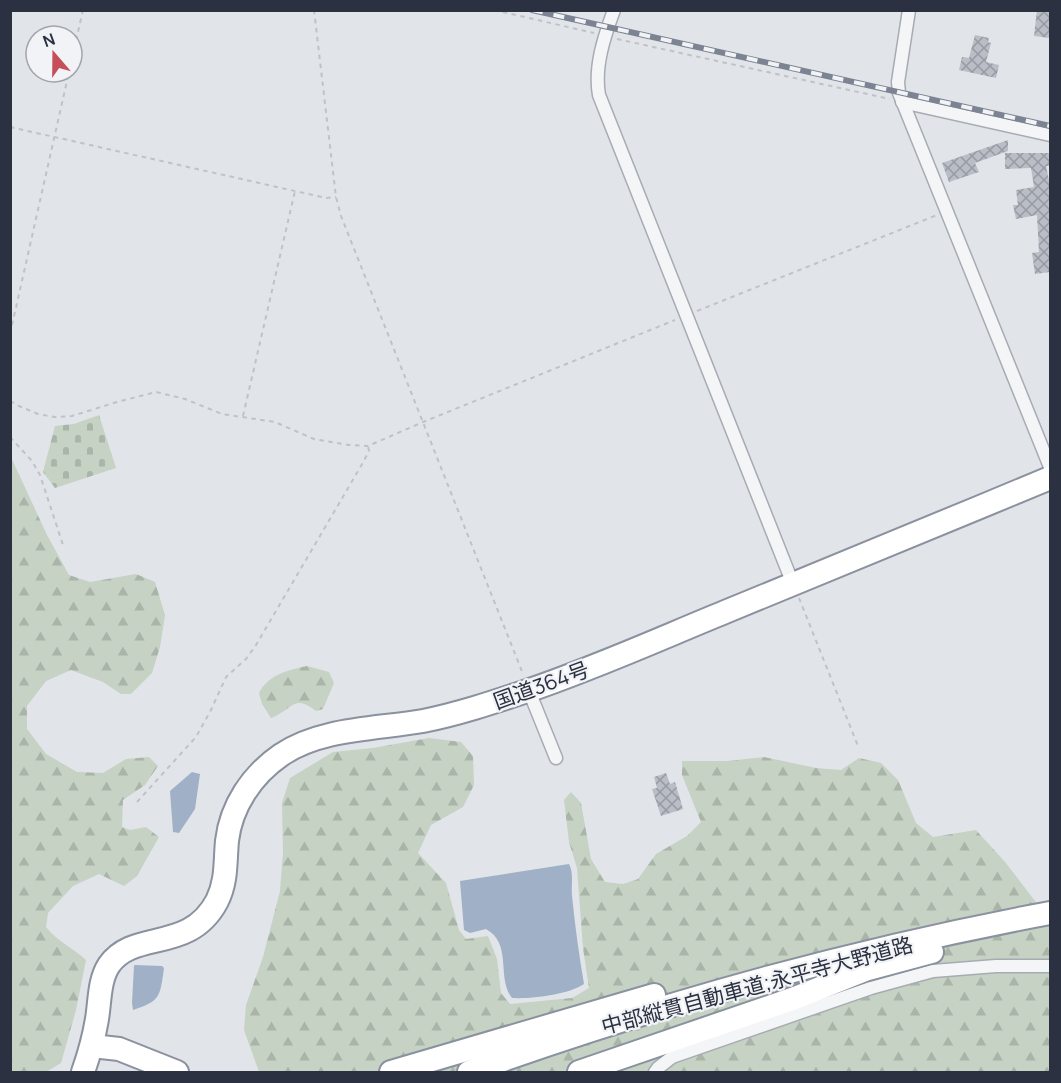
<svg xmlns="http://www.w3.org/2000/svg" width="1061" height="1083" viewBox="0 0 1061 1083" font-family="Manrope,'Noto Sans JP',sans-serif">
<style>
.forest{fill:url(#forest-firs)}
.cemetery{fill:url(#cemetery-stones)}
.water{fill:#9fb0c7}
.building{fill:url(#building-cross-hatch)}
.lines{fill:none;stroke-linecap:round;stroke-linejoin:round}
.street-casing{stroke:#a7abb3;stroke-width:15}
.highway-casing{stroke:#8a919f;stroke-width:26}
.path{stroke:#c0c2c7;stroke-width:2;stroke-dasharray:4.5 4.5;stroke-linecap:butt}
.street{stroke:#f4f5f7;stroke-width:12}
.highway{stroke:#fff;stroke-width:22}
.rail-casing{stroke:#7c8392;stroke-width:6}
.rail{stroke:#f1f3f6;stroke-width:4;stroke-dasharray:11;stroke-linecap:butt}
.labels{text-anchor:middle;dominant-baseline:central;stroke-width:4.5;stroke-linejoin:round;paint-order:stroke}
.street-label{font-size:21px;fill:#2b3140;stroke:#f1f3f6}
</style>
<defs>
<pattern id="forest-firs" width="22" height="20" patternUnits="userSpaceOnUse" patternTransform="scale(1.5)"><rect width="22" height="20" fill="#c6d2c3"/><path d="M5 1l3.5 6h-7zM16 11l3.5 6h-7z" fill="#aab5a9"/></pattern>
<pattern id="cemetery-stones" width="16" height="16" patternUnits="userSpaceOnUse" patternTransform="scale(1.5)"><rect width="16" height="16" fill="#c6d2c3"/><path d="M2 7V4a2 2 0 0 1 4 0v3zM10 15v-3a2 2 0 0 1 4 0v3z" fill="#aab5a9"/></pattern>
<pattern id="building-cross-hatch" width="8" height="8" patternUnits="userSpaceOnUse" patternTransform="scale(1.5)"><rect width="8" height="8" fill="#b9bdc5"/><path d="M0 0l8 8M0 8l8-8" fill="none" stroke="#979aa1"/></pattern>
</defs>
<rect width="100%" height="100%" fill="#e1e4e9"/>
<g class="forest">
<path d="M10,455l37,80 22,40 21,7 46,-8 19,8 10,33 -5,32 -8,26 -21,21h-10l-18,-12 -32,-12 -25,11 -19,25v23l19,25 31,18 26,1 23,-14 23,-2 9,9 -13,19 -22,15 -1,27 8,3 16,-3 13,10 -22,39 -13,10 -25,-12 -26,12 -25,27 -2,14c11,14 27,21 40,33l-10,50 -15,53 -15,9h-35z"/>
<path d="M307,666l22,6 5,11 -11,26 -7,2c-23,-18 -23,-1 -45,7l-9,-14 -3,-11c9,-18 29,-23 48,-27z"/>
<polygon points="429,738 461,742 473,756 474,785 463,807 431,825 418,853 446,883 459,930 466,939 488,936 497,959 501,993 510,1004 572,998 589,988 583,948 577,868 569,842 564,800 571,792 581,803 591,859 605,882 623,884 638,879 656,854 687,836 701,822 682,775 682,761 728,761 764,757 816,768 841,770 859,758 881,763 898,780 916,823 933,837 976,830 1005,862 1042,910 1050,917 1050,1072 259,1072 244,1030 246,1005 263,957 280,891 283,852 282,803 290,778 333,752 373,748"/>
</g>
<polygon class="cemetery" points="99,415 116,468 55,488 43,472 55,426 74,424"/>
<g class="water">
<polygon points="192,772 200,774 195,809 179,833 173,832 170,791"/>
<path d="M569,864c5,9 2,21 3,32 3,30 7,59 12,88 -17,11 -52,15 -72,14 -16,-20 1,-54 -26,-69l-16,4 -6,-3 -4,-49z"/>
<path d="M135,965l27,1 2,2c-4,28 -3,33 -31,42l-1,-7 2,-37z"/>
</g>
<g class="building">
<polygon points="1037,10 1050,10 1050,38 1034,36"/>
<polygon points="975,35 989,38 988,42 991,43 986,62 999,65 996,78 959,70 962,57 969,58"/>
<polygon points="1008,140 1008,151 975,163 979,172 949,182 942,163"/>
<polygon points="1005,153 1050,153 1050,166 1046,166 1050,185 1050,272 1035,274 1032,253 1039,252 1037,215 1016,219 1013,205 1018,205 1016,190 1034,187 1031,168 1005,169"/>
<polygon points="666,773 670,784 675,782 683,809 661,816 652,789 657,788 654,777"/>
</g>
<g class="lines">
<g class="street-casing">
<g id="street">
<path d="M614,10c-10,27 -20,57 -15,85l194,489"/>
<polyline points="909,10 898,82 899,93 1050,467"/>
<polyline points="902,102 1050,135"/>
<polyline points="529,691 556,758"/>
<polyline points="655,1072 658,1068 672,1057 871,988 933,971 996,966 1050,966"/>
</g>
</g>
<g class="highway-casing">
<g id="highway">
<polyline points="92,1046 119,1049 177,1072"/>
<path d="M83,1072c6,-17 11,-35 14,-53 3,-18 2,-39 12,-54 25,-36 80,-11 108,-64 10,-20 8,-39 10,-60 4,-35 25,-66 54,-86 39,-27 97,-26 142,-34 35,-7 68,-18 101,-29 69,-23 135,-53 201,-80 109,-45 217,-89 325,-134"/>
<polyline points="391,1072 654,995"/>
<path d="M469,1072c189,-68 383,-122 581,-159"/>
<polyline points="579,1072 795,998 865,970 932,952"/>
</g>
</g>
<g class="path">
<polyline points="314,10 336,197 341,216 523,674"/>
<polyline points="494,10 594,33"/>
<polyline points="617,39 890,99"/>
<polyline points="72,58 83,10"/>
<polyline points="10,127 326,198 336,197"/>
<polyline points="697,311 937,215"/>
<polyline points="10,334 69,72"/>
<polyline points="10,401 19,406 38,414 55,417 72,416 117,402 156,392 185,399 222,414 275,422 314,439 349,445 368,446 423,422 675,320"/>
<polyline points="243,416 295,191"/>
<polyline points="10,437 32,461 40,475 63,545"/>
<polyline points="799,598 858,746"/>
<polyline points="137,802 196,737 211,710 226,677 246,659 256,645 361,466 369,451 368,446"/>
</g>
<use href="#street" class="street"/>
<use href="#highway" class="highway"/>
<g class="rail-casing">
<polyline id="rail" points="532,10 1050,126"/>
</g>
<use href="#rail" class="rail"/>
</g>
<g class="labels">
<g class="street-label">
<text transform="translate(541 685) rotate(-20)">国道364号</text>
<text transform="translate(757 985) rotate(-15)">中部縦貫自動車道;永平寺大野道路</text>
</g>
</g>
<rect width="1061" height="1083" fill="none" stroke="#2b3140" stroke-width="24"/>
<g transform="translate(54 54) rotate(340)"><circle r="28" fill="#f1f3f6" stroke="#a2a5ad" stroke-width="1.5"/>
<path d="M0-4.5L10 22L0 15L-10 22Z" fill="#c64e5a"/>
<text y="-9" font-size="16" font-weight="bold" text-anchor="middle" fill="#2b3140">N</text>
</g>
</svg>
